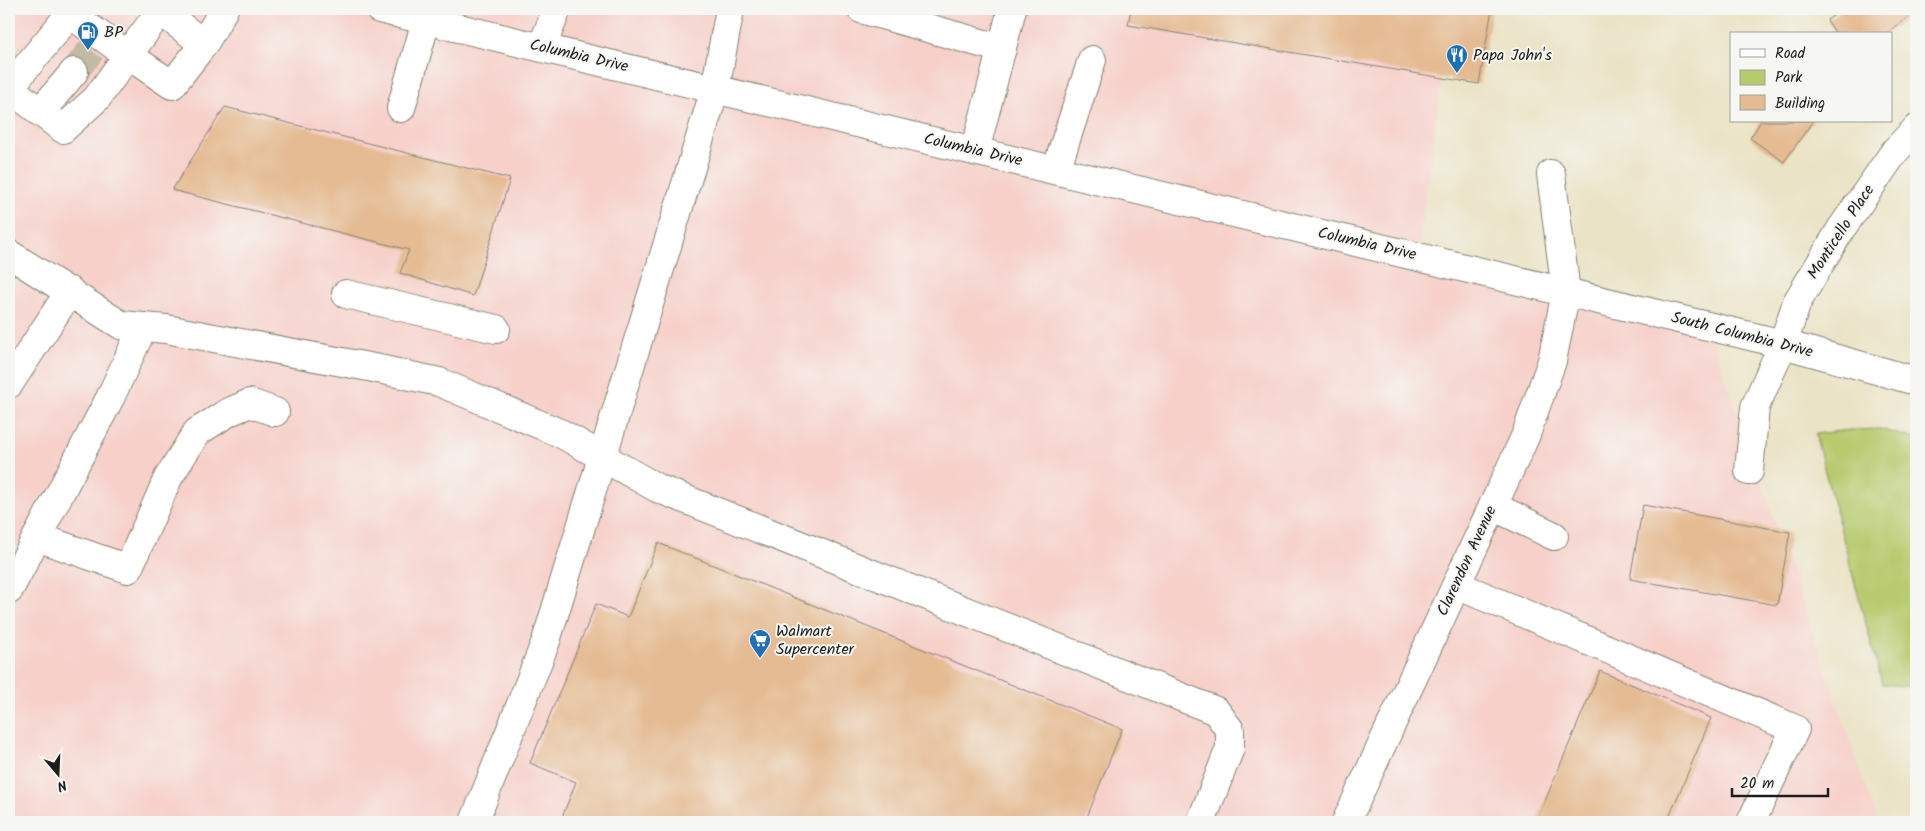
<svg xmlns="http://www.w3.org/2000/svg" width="1925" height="831" viewBox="0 0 1925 831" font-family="Kalam,sans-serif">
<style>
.built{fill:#f7d0ca}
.green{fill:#b7ca6e;stroke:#6a7345}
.building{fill:#e5bb93}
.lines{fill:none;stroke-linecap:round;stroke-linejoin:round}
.minor-tunnel{stroke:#c2bba4;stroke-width:28;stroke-dasharray:28 14;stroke-linecap:butt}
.minor-casing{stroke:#848071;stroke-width:30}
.major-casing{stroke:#848071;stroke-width:30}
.minor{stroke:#fff;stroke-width:28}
.major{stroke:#fff;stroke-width:28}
.labels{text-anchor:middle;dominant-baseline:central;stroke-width:4;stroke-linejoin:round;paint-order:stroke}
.poi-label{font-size:16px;fill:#1c1c1c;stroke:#f6f6f2;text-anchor:start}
.street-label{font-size:16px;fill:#1c1c1c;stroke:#f6f6f2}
</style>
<rect width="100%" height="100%" fill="#f6f6f2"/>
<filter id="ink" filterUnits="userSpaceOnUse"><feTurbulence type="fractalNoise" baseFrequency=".02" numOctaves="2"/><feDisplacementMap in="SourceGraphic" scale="10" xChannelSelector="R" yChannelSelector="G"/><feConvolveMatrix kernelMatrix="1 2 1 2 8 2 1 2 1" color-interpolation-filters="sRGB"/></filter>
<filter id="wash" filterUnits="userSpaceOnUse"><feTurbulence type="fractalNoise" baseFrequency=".0096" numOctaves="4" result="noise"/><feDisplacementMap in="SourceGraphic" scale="20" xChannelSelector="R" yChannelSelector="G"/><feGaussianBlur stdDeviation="1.12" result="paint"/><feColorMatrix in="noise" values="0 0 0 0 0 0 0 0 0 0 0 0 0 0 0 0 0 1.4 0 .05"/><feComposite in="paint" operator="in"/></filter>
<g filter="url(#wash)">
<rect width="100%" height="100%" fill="#ebe3c6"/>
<polygon class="built" points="9,9 1451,9 1416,265 1706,321 1878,822 9,822"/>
<polygon class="green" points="1880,429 1916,439 1916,687 1882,684 1815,434 1849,430"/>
<g id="blocks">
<g class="building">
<polygon points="1131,9 1492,9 1479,84 1128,25"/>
<polygon points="1844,9 1907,9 1911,15 1885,34 1836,34 1827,20"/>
<polygon points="225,107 510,179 473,296 400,273 409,250 172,190"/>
<polygon points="1761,121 1813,121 1784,162 1750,138"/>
<polygon points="1643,505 1790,532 1777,605 1630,579"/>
<polygon points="658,543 1122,729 1085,822 560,822 576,782 530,763 596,604 628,617"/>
<polygon points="1600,671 1711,718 1667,822 1536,822"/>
</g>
</g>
</g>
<g filter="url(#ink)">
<use href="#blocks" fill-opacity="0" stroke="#848071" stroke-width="1"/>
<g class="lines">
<polyline class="minor-tunnel" points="74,72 97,43"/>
<g class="minor-casing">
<g id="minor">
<polyline points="158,9 204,44 224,9"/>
<polyline points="861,9 1002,49"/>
<polyline points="542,47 557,9"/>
<polyline points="9,88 63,129 97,98 128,55 172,85 204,44"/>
<polyline points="9,88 70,14 128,55 161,10"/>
<polyline points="401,108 426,21"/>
<polyline points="40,112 74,72"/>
<polyline points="975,151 1012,9"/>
<polyline points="1056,170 1092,60"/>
<polyline points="9,254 121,325 166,329 374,368 439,382 562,434 657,488 1216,711 1230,730 1230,748 1201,822"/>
<polyline points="346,294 496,329"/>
<polyline points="9,384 70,291"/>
<polyline points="1749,471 1755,407 1783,344 1797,302 1841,229 1895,151 1916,129"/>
<polyline points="1493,506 1554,536"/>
<polyline points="37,537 128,569 168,478 197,432 229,412 250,403 275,412"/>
<polyline points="1457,585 1795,729 1751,822"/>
<polyline points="9,590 110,398 143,327"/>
<polyline points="474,822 546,641 715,89 730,9"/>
<polyline points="1346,822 1525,437 1552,361 1566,292 1551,174"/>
</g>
</g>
<g class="major-casing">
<polyline id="major" points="379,9 1783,344 1916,381"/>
</g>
<use href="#minor" class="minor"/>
<use href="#major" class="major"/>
</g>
</g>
<defs>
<g id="fuel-pin" transform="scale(1.125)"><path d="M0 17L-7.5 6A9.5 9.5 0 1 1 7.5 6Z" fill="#1f6fb2" stroke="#f6f6f2"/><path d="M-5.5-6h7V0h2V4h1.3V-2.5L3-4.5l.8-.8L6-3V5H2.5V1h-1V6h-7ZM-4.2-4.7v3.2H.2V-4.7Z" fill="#fff"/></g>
<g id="restaurant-pin" transform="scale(1.125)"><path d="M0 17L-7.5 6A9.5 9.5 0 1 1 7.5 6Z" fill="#1f6fb2" stroke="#f6f6f2"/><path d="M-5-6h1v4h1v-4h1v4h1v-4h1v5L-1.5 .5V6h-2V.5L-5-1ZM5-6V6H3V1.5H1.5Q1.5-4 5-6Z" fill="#fff"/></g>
<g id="supermarket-pin" transform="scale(1.125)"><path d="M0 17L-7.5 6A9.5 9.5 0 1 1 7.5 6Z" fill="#1f6fb2" stroke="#f6f6f2"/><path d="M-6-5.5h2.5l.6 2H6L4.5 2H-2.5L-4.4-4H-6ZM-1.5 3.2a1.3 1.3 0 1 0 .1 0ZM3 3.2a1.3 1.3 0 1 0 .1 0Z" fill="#fff"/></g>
</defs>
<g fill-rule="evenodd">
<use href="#fuel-pin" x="88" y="32"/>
<use href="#restaurant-pin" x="1457" y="55"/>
<use href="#supermarket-pin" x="760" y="640"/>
</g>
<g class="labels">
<g class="poi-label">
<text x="104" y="32">BP</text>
<text x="1473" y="55">Papa John's</text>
<text x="776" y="631">Walmart<tspan x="776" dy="18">Supercenter</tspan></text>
</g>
<g class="street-label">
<text transform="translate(579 56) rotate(13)">Columbia Drive</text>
<text transform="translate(973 150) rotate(13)">Columbia Drive</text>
<text transform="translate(1841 232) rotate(-57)">Monticello Place</text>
<text transform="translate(1367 244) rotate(13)">Columbia Drive</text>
<text transform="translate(1742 335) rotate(14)">South Columbia Drive</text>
<text transform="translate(1467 561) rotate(-65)">Clarendon Avenue</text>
</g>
</g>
<rect width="1925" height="831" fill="none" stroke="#f6f6f2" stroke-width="30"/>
<rect x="1730" y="32" width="162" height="90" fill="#f6f6f2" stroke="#9f9f9c"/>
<rect x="1740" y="49" width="25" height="8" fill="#ffffff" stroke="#9f9f9c"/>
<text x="1775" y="58" font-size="15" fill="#1c1c1c">Road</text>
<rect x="1740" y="70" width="25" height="15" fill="#b7ca6e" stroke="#9f9f9c"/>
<text x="1775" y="82" font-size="15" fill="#1c1c1c">Park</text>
<rect x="1740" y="95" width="25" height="15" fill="#e5bb93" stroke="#9f9f9c"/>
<text x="1775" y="108" font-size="15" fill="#1c1c1c">Building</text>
<g transform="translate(58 774) rotate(161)" stroke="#f6f6f2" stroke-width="4" paint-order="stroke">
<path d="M0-4L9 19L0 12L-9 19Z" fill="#1c1c1c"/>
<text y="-8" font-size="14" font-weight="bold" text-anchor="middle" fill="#1c1c1c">N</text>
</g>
<path d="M1732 788v8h96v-8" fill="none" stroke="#1c1c1c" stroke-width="2.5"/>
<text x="1740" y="788" font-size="15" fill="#1c1c1c" stroke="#f6f6f2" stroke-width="4" paint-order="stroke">20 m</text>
</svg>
